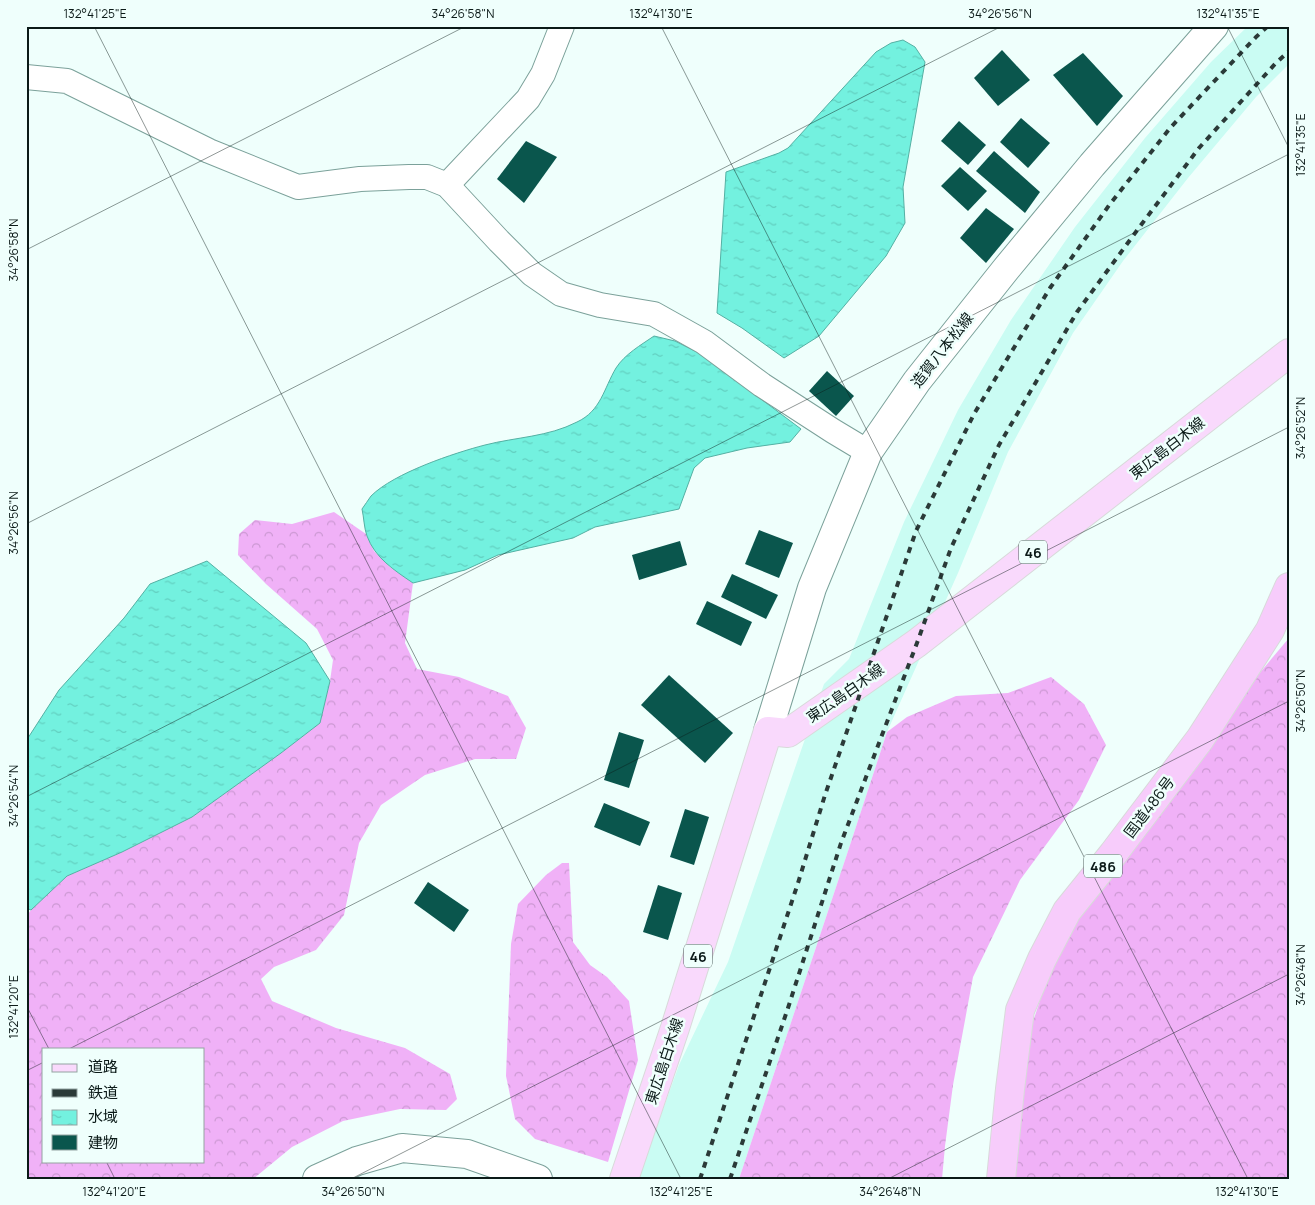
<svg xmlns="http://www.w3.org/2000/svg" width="1315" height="1205" viewBox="0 0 1315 1205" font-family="Manrope,'Noto Sans JP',sans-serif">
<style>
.built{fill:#cafcf3}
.forest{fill:url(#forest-crowns);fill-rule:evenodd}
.water{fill:url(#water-ripples);stroke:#54b0a3}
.building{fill:#0a564d}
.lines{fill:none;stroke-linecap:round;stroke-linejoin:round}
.minor-casing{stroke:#7ba19a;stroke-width:26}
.tertiary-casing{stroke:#7ba19a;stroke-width:30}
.secondary-casing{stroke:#7ba19a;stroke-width:30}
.primary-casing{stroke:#d8dada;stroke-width:30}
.trunk-casing{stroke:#d8dada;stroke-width:30}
.minor{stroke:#fff;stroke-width:24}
.tertiary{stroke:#fff;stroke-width:28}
.secondary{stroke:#fff;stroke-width:28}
.primary{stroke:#f9d9fc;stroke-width:28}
.trunk{stroke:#f7ccfb;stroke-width:28}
.rail{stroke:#2b3a38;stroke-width:4;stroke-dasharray:6 6;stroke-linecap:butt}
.ticks{fill:none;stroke:#0b1a18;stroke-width:1;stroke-opacity:0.45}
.labels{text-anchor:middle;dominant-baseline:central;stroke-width:5;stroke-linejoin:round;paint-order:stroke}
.shield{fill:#effffc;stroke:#4f5f5c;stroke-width:1}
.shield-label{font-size:14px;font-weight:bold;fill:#0b1a18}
.street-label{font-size:15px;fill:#0b1a18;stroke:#effffc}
.neatline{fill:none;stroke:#0b1a18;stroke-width:2}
.ticks-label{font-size:12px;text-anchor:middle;fill:#0b1a18}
</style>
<defs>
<pattern id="forest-crowns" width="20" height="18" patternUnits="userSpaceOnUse" patternTransform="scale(1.25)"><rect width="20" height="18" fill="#f0b1f7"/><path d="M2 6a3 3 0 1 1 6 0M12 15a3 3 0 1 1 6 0" fill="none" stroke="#cc98d3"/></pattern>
<pattern id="water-ripples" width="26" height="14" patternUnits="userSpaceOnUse" patternTransform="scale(1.25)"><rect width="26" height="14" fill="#73f1df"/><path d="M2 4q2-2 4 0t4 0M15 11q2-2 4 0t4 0" fill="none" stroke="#62cebf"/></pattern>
</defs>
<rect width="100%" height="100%" fill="#effffc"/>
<polygon class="built" points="1248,26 1289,26 1289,64 1256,97 1188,178 1123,261 1073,333 1008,452 958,573 887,732 850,845 739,1179 638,1179 679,1065 728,962 824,684 849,659 904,522 958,410 1011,320 1075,227 1145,138 1211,62"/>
<g class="forest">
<path d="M334,512l32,22 8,17 16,16 23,16 -8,60 12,26 42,8 49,19 18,32 -10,31h-41l-50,16 -44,30 -22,38 -15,72 -28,35 -42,17 -13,12 11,22 64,27 69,20 45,26 7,25 -11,11 -46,-1 -57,12 -51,26 -39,32h-227v-262l5,-7 36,-34 55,-24 70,-35 89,-64 39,-30 10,-42 3,-21 -16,-31 -51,-45 -28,-29 1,-21 16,-14 37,4zM44,1049h160v112h-160z"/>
<polygon points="1289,638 1289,1179 1013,1179 1027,1040 1046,982 1075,917 1231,707"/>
<polygon points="1051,677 1084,704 1106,745 1079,800 1020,880 973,977 953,1085 945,1146 942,1179 739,1179 850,845 887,732 907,717 956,696 1008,693"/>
<polygon points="562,863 569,863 573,942 590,965 607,977 629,1001 638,1060 608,1162 535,1139 515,1119 506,1076 511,944 518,904 546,875"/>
</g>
<g class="water">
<polygon points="903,40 915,47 925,62 903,187 905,223 886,256 819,336 784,358 742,328 717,313 726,172 779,153 788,148 876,52 891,43"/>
<path d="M654,336l21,5 26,13 100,75 -11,13 -43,6 -42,10 -11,10 -15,41 -84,18 -22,11 -75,17 -33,15 -52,13c-19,-13 -38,-25 -46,-47 -3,-8 -3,-18 -5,-27 3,-4 6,-9 9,-13 23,-23 83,-43 114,-51 31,-8 63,-8 92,-23 24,-11 27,-34 39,-54 9,-14 25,-23 38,-32z"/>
<polygon points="207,561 306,643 330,681 320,723 281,753 192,817 122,852 67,876 31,910 26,908 26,741 59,690 124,618 150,584"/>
</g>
<g class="building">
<polygon points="1002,50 1030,80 998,106 974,78"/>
<polygon points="1083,53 1123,96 1097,126 1053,75"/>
<polygon points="1021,118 1050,143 1028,168 1000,142"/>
<polygon points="959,121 986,145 968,165 941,141"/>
<polygon points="526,141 557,157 524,203 497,179"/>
<polygon points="994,151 1040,192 1025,213 976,171"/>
<polygon points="960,167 987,191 968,211 941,186"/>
<polygon points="986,208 1014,229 986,263 960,238"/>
<polygon points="827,371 854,396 836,416 809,391"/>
<polygon points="759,530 793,543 779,578 745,564"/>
<polygon points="680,541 687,565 639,580 632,555"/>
<polygon points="732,574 778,595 766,619 721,597"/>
<polygon points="707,601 752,622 741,646 696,624"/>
<polygon points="669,675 733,733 705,763 641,705"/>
<polygon points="619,732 644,740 629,788 604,780"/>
<polygon points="604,803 650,822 640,846 594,827"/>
<polygon points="685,809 709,817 694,865 670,857"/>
<polygon points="428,882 469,910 454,932 414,903"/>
<polygon points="658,885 682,893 668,940 643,932"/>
</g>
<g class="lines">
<g class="minor-casing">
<g id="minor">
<polyline points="26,77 67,81 209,151 298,187 360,179 409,177 427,177 447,185 499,241 532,274 561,294 600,305 654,314 704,342 762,385 833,431 868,452"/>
<polyline points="447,185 528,99 543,74 562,26"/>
</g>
</g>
<g class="tertiary-casing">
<polyline id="tertiary" points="317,1179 357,1161 402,1148 467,1154 538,1179"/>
</g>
<g class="secondary-casing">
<polyline id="secondary" points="768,731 812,588 868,452 917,381 1006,269 1092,165 1214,26"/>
</g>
<g class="primary-casing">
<polyline id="primary" points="624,1179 675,1028 768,731 788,733 917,643 1289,353"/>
</g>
<g class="trunk-casing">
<polyline id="trunk" points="1001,1179 1010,1089 1020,1010 1042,959 1067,911 1113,854 1200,739 1270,630 1289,587"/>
</g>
<use href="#minor" class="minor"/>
<use href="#tertiary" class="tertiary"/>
<use href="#secondary" class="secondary"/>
<use href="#primary" class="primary"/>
<use href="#trunk" class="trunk"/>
<g class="rail">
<polyline points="700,1179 798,883 825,795 916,531 974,414 1050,288 1110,204 1171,127 1256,37 1268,26"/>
<polyline points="730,1179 788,1008 841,843 917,643 951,548 999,445 1077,312 1141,225 1199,148 1275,64 1289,51"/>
</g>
</g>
<path class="ticks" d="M94,26l587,1153M661,26l587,1153M1227,26l62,122M26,250l440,-224M26,524l976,-498M26,797l1263,-643M26,1005l23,44M69,1049l1220,-622M26,1071l18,-9M106,1161l9,18M351,1179l938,-478M888,1179l401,-205"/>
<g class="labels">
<g class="shield">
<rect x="1019" y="540.5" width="28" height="23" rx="4"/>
<rect x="1084" y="854.5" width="38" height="23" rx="4"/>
<rect x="684" y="944.5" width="28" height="23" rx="4"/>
</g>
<g class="shield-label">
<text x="1033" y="552">46</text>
<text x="1103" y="866">486</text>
<text x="698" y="956">46</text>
</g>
<g class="street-label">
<text transform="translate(942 350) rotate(-52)">造賀八本松線</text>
<text transform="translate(1167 448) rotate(-38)">東広島白木線</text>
<text transform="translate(845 693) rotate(-35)">東広島白木線</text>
<text transform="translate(1149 807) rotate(-53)">国道486号</text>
<text transform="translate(664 1061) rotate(-72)">東広島白木線</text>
</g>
</g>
<rect width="1315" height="1205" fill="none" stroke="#effffc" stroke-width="55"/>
<rect x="42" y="1048" width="162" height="115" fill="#effffc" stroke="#94a3a1"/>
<rect x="52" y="1064" width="25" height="8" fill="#f9d9fc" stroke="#94a3a1"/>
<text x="88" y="1072" font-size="15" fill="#0b1a18">道路</text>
<rect x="52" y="1089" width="25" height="8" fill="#2b3a38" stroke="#94a3a1"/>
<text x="88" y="1098" font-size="15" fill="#0b1a18">鉄道</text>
<rect x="52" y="1110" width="25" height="15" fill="url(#water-ripples)" stroke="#94a3a1"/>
<text x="88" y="1122" font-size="15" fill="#0b1a18">水域</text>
<rect x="52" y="1135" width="25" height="15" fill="#0a564d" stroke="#94a3a1"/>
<text x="88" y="1148" font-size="15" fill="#0b1a18">建物</text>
<rect x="28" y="28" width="1260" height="1150" class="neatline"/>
<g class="ticks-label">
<text x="95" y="18">132°41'25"E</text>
<text x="463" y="18">34°26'58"N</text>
<text x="661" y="18">132°41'30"E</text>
<text x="1000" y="18">34°26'56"N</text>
<text x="1228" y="18">132°41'35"E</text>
<text transform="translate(1301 145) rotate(-90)" y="4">132°41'35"E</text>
<text transform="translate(14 250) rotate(-90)" y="4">34°26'58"N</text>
<text transform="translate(1301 428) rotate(-90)" y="4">34°26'52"N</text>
<text transform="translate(14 523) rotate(-90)" y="4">34°26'56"N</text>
<text transform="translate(1301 701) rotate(-90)" y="4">34°26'50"N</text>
<text transform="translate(14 796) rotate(-90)" y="4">34°26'54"N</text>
<text transform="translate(1301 975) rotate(-90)" y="4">34°26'48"N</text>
<text transform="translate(14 1007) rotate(-90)" y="4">132°41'20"E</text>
<text x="114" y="1196">132°41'20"E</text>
<text x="353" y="1196">34°26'50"N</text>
<text x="681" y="1196">132°41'25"E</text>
<text x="890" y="1196">34°26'48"N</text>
<text x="1247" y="1196">132°41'30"E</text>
</g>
</svg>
